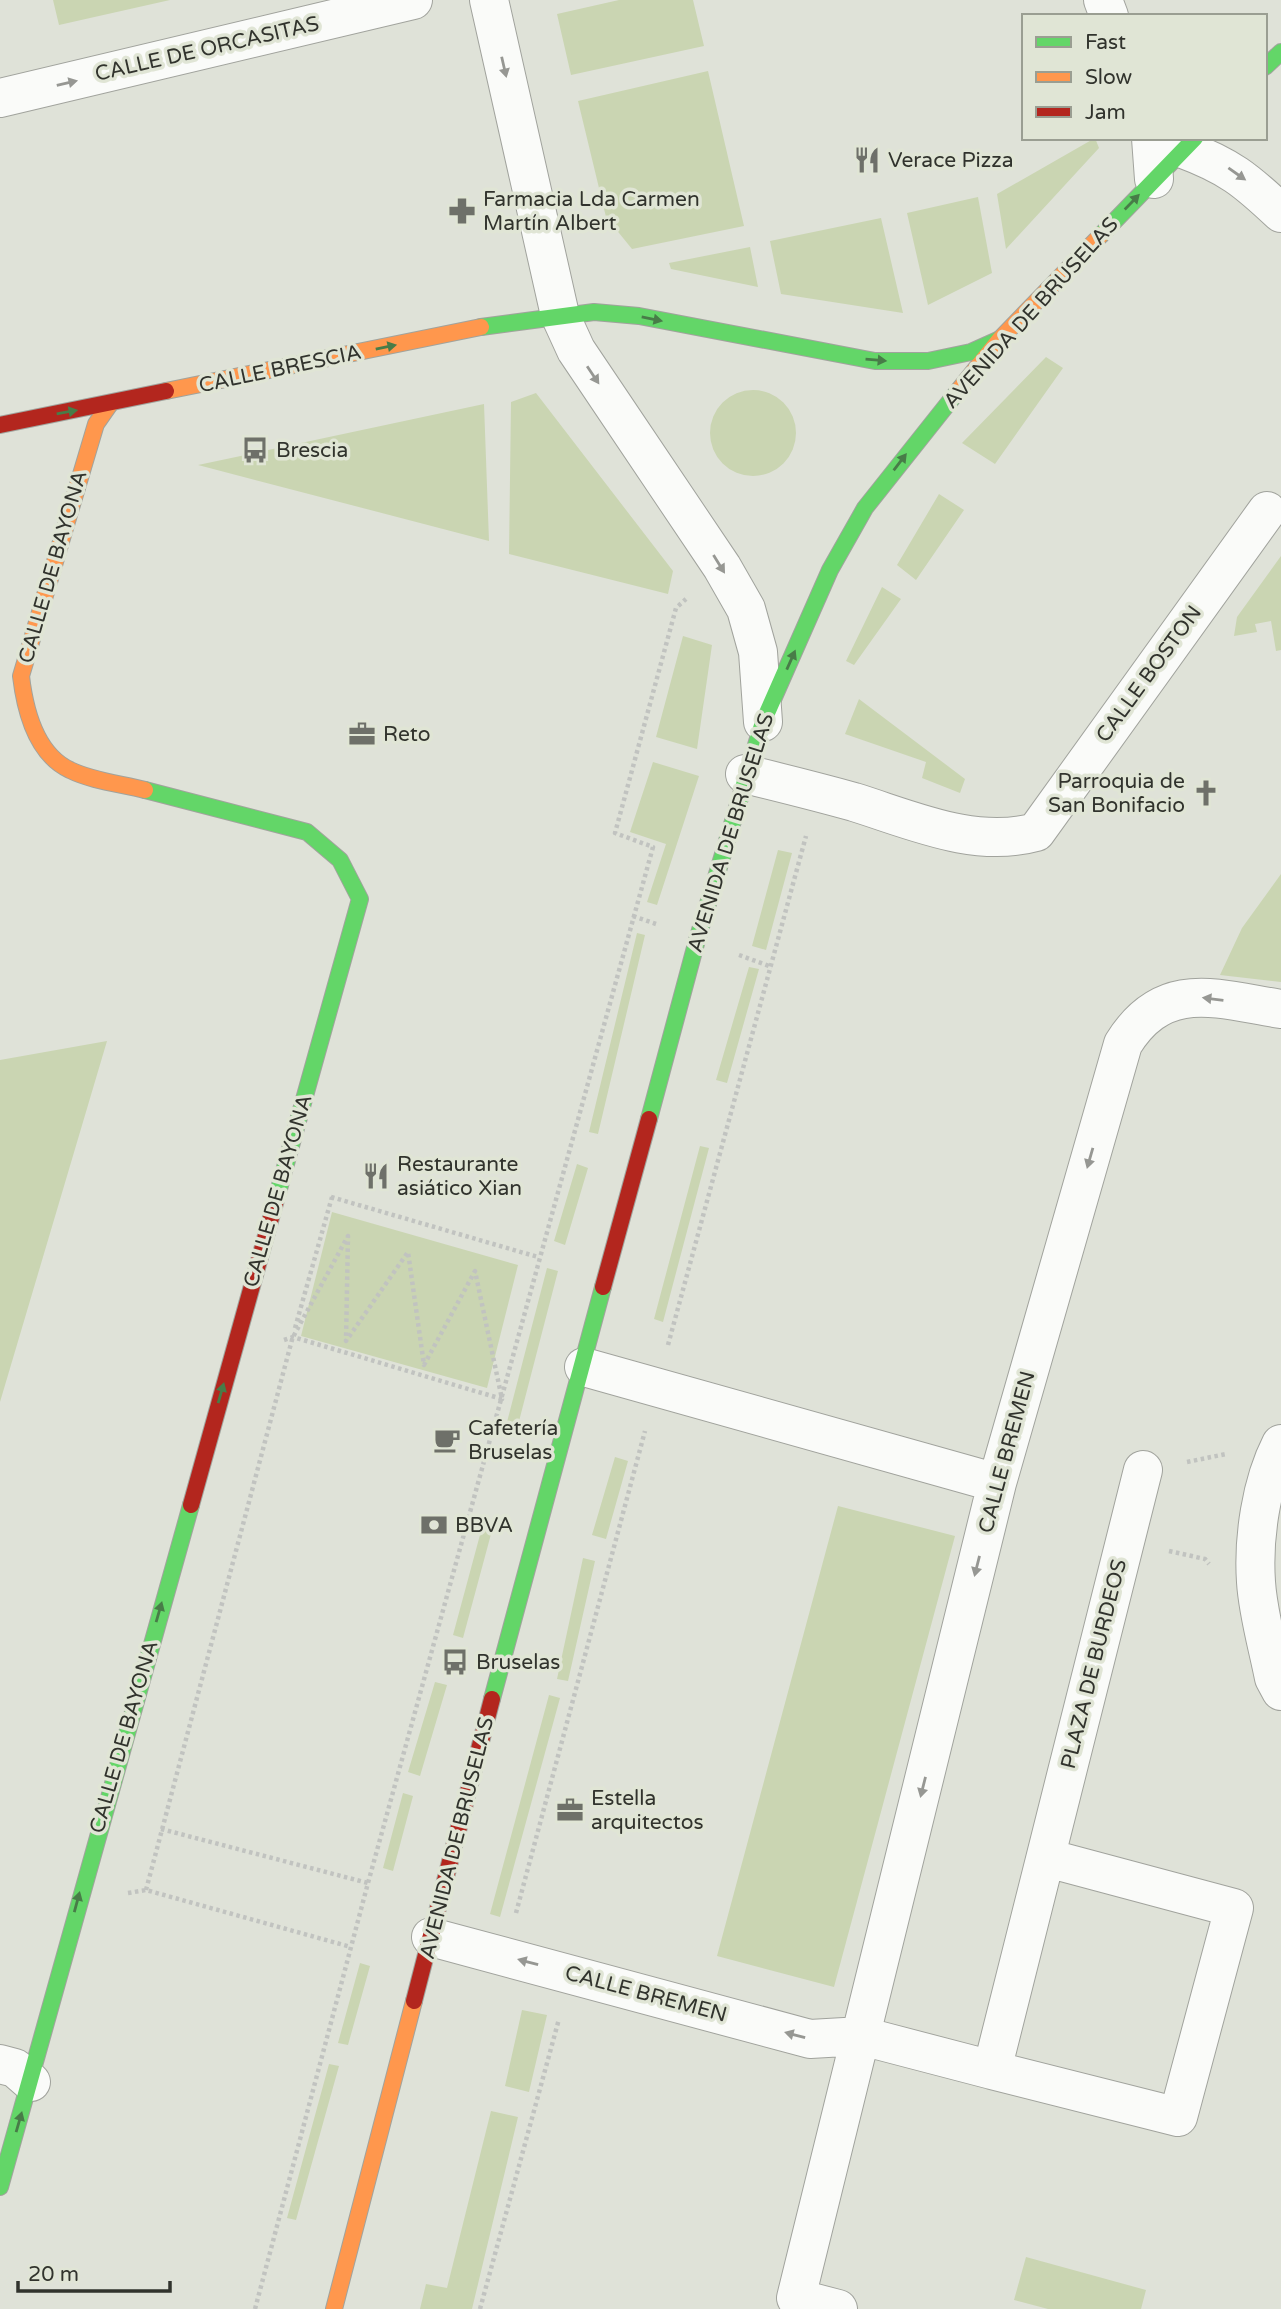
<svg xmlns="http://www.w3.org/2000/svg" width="1281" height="2309" viewBox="0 0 1281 2309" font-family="'Varela Round',sans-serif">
	<rect width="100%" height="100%" fill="#dfe2d8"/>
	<!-- green -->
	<path fill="#cad5b2" d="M53 0H170L59 25Z
		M619 0H693L704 46 571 75 557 14Z
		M708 71 744 226 632 249 606 217 578 101Z
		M1095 138 1099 148 1006 249 997 194Z
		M978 197 992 273 928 305 907 213Z
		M881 218 903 313 781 294 770 241Z
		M750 247 758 287 671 269 669 263Z
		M1046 357 1063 368 995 464 962 443Z
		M710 433a43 43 0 1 1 86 0a43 43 0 1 1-86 0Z
		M536 393 673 571 668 594 509 554 511 402Z
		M484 404 489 541 198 465Z
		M939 494 964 510 916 580 897 565Z
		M1281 556V650L1276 651 1271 621 1255 624 1257 632 1234 636 1237 617Z
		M882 587 901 599 854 665 846 661Z
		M683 636 712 645 697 749 656 737Z
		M859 699 965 779 960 793 922 778 926 762 845 734Z
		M653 762 699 776 657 905 647 902 666 844 630 832Z
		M778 850 792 853 766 950 752 946Z
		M1281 874V982L1220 975 1242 928Z
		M637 933 645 935 598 1134 589 1132Z
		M749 967 759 969 727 1083 716 1080Z
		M107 1041 0 1402V1060Z
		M700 1146 709 1148 663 1322 654 1319Z
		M577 1164 588 1168 565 1245 554 1241Z
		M332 1212 518 1265 487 1388 301 1336Z
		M547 1268 558 1271 518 1425 507 1422Z
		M615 1457 628 1461 606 1539 592 1535Z
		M838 1506 955 1536 834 1987 717 1956Z
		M484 1520 494 1523 463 1638 453 1635Z
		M583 1558 595 1561 568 1681 557 1679Z
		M435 1682 447 1685 420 1776 408 1772Z
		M549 1695 560 1698 500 1917 490 1914Z
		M403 1793 413 1796 393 1871 383 1868Z
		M360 1963 370 1966 348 2045 338 2043Z
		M522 2010 547 2015 529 2092 505 2086Z
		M329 2064 339 2066 296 2220 287 2218Z
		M491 2111 518 2117 472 2309H420L426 2284 447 2288Z
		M1026 2257 1146 2290 1141 2309H1048L1014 2300Z"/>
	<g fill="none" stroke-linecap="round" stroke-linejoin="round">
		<!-- street casing -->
		<g stroke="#a1a39d" stroke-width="40">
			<path id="street" d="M489 0 560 315 576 350 722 567 746 609 758 652 763 722
				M1103 0 1109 16
				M0 98 413 0
				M1151 138 1154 179
				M1183 149C1229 166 1246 180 1281 213
				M745 774C782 783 818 792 854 802 912 820 975 849 1036 832L1267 511
				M584 1367 997 1483
				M1281 1444C1261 1483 1253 1538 1256 1582 1258 1614 1268 1647 1274 1678L1281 1691
				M1047 1858 1234 1908 1178 2117 992 2070 1143 1470
				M431 1937 810 2039 862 2036 992 2070
				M0 2064 15 2068 31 2082
				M838 2309 796 2298 997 1483 1123 1044C1164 978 1217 999 1281 1009"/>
		</g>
		<!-- fast casing -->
		<g stroke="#a1a39d" stroke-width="18">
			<path id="fast" d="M1265 67 1281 52
				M1101 235 1195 138
				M481 327 594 312 639 316 875 361H928L971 352 1000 339
				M145 790 307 832 340 860 360 899 277 1196
				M649 1119 697 940 763 722 830 570 865 508 958 391
				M492 1699 603 1287
				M0 2187 191 1505"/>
		</g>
		<!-- slow casing -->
		<g stroke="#a1a39d" stroke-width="18">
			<path id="slow" d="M166 391 481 327
				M958 391 1000 339 1101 235
				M110 404 96 424 21 676C25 710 36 754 70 770 92 781 122 784 145 790
				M334 2309 414 2001"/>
		</g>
		<!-- jam casing -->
		<g stroke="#a1a39d" stroke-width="18">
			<path id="jam" d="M0 425 166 391
				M603 1287 649 1119
				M191 1505 277 1196
				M414 2001 492 1699"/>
		</g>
		<!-- path -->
		<path stroke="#c1c3c0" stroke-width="4.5" stroke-dasharray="3.5 3.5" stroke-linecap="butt" d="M633 916 656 924
			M739 955 772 967
			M331 1197 538 1257
			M295 1328 332 1197
			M284 1340 293 1337 502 1399 475 1271 424 1365 408 1252 346 1341 348 1236 293 1337
			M668 1345 806 836
			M1187 1462 1226 1454
			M1169 1551 1205 1559 1209 1564
			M161 1829 368 1883
			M146 1890 293 1336
			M128 1893 146 1890 351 1947
			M516 1913 645 1431
			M255 2309 368 1883 653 847 615 833 676 608 686 599
			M480 2309 559 2019"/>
		<!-- street -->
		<use href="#street" stroke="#fafbf9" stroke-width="38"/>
		<!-- fast -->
		<use href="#fast" stroke="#63d668" stroke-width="16"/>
		<!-- slow -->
		<use href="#slow" stroke="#ff974d" stroke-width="16"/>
		<!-- jam -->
		<use href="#jam" stroke="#b3261e" stroke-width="16"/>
	</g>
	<!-- one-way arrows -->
	<defs><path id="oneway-solid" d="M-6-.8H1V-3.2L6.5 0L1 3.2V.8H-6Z" transform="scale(1.75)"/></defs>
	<g fill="#969793">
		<use href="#oneway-solid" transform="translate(504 67) rotate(77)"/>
		<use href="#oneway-solid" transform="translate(67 83) rotate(-13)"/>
		<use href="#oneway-solid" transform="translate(1237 174) rotate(35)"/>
		<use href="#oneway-solid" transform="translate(593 375) rotate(56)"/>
		<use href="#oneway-solid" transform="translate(719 564) rotate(58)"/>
		<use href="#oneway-solid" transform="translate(1213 999) rotate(-173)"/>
		<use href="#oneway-solid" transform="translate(1090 1158) rotate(106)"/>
		<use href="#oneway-solid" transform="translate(977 1566) rotate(104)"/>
		<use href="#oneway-solid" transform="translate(923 1787) rotate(104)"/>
		<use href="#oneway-solid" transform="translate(528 1962) rotate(-165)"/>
		<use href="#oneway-solid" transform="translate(795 2035) rotate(-165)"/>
	</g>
	<g fill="#487c48">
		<use href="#oneway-solid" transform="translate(1132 202) rotate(-46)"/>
		<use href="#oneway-solid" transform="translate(652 319) rotate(11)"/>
		<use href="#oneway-solid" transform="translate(386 347) rotate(-12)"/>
		<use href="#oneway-solid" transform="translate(876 360) rotate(5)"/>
		<use href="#oneway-solid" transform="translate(67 412) rotate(-10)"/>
		<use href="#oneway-solid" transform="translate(900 462) rotate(-53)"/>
		<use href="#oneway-solid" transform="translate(791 660) rotate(-66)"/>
		<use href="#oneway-solid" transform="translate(221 1393) rotate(-74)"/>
		<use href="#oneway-solid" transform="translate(159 1612) rotate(-74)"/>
		<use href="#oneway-solid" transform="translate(77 1902) rotate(-75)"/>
		<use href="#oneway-solid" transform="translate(19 2122) rotate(-74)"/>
	</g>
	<!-- icons -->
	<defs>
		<g id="restaurant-bare" transform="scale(2.1)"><path d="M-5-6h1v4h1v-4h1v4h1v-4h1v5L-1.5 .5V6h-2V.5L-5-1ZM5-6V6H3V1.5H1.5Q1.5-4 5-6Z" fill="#6e7069" stroke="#e0e5d5" stroke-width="2.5" paint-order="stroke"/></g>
		<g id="pharmacy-bare" transform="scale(2.1)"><path d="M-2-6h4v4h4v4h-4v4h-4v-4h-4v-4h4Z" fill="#6e7069" stroke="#e0e5d5" stroke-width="2.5" paint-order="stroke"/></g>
		<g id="bus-bare" transform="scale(2.1)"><path d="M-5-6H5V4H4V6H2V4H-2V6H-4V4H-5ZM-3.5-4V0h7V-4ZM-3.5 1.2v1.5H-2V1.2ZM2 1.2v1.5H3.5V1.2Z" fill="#6e7069" stroke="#e0e5d5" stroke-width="2.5" paint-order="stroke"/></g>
		<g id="office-bare" transform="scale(2.1)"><path d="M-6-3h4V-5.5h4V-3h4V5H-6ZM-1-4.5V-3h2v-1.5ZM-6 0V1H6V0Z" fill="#6e7069" stroke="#e0e5d5" stroke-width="2.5" paint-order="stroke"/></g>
		<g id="church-bare" transform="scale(2.1)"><path d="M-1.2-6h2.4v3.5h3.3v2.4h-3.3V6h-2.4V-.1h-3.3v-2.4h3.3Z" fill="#6e7069" stroke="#e0e5d5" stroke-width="2.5" paint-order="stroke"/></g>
		<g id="cafe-bare" transform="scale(2.1)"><path d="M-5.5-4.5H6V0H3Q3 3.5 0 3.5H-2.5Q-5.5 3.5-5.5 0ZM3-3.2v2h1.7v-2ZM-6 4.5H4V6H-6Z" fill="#6e7069" stroke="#e0e5d5" stroke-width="2.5" paint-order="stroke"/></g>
		<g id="bank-bare" transform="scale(2.1)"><path d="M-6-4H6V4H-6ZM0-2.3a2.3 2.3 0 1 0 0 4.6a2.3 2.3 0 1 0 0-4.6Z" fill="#6e7069" stroke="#e0e5d5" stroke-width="2.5" paint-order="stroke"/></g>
	</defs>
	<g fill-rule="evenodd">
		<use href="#restaurant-bare" x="867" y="160"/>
		<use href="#pharmacy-bare" x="462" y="211"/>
		<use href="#bus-bare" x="255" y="450"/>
		<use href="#office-bare" x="362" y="734"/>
		<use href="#church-bare" x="1206" y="793"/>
		<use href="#restaurant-bare" x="376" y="1176"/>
		<use href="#cafe-bare" x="447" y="1440"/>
		<use href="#bank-bare" x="434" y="1525"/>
		<use href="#bus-bare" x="455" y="1662"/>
		<use href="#office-bare" x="570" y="1810"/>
	</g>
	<g text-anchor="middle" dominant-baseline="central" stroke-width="7" stroke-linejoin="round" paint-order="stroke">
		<!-- street labels -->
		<g font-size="21" fill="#31332d" stroke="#e0e5d5">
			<text transform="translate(207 49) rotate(-13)">CALLE DE ORCASITAS</text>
			<text transform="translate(1031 313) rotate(-48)">AVENIDA DE BRUSELAS</text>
			<text transform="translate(280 369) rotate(-12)">CALLE BRESCIA</text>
			<text transform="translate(53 567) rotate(-74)">CALLE DE BAYONA</text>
			<text transform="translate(1149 674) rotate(-54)">CALLE BOSTON</text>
			<text transform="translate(731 833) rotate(-73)">AVENIDA DE BRUSELAS</text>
			<text transform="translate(278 1191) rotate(-74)">CALLE DE BAYONA</text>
			<text transform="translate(1007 1452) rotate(-75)">CALLE BREMEN</text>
			<text transform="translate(1094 1664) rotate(-76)">PLAZA DE BURDEOS</text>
			<text transform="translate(124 1737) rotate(-74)">CALLE DE BAYONA</text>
			<text transform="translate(457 1838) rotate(-76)">AVENIDA DE BRUSELAS</text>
			<text transform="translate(646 1994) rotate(15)">CALLE BREMEN</text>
		</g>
		<!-- poi labels -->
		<g font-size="21" fill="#31332d" stroke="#e0e5d5" text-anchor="start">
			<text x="888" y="160">Verace Pizza</text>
			<text x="483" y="199">Farmacia Lda Carmen<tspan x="483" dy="24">Martín Albert</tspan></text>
			<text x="276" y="450">Brescia</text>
			<text x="383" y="734">Reto</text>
			<text x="1185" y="781" text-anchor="end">Parroquia de<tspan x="1185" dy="24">San Bonifacio</tspan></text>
			<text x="397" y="1164">Restaurante<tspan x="397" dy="24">asiático Xian</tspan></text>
			<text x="468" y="1428">Cafetería<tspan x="468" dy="24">Bruselas</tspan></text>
			<text x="455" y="1525">BBVA</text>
			<text x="476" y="1662">Bruselas</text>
			<text x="591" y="1798">Estella<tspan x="591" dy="24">arquitectos</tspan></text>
		</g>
	</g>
	<!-- legend -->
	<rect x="1022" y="14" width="245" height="126" fill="#e0e5d5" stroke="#9a9e92" stroke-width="2"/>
	<rect x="1036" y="37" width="35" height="10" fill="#63d668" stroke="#9a9e92" stroke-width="2"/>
	<text x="1085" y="49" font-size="21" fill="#31332d">Fast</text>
	<rect x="1036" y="72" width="35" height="10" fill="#ff974d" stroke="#9a9e92" stroke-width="2"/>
	<text x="1085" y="84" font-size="21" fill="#31332d">Slow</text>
	<rect x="1036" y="107" width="35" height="10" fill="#b3261e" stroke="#9a9e92" stroke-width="2"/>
	<text x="1085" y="119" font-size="21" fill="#31332d">Jam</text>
	<!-- scale -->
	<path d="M18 2281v10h152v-10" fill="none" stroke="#31332d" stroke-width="3.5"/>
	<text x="28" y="2281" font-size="21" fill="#31332d" stroke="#e0e5d5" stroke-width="5" paint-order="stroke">20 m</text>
</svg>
